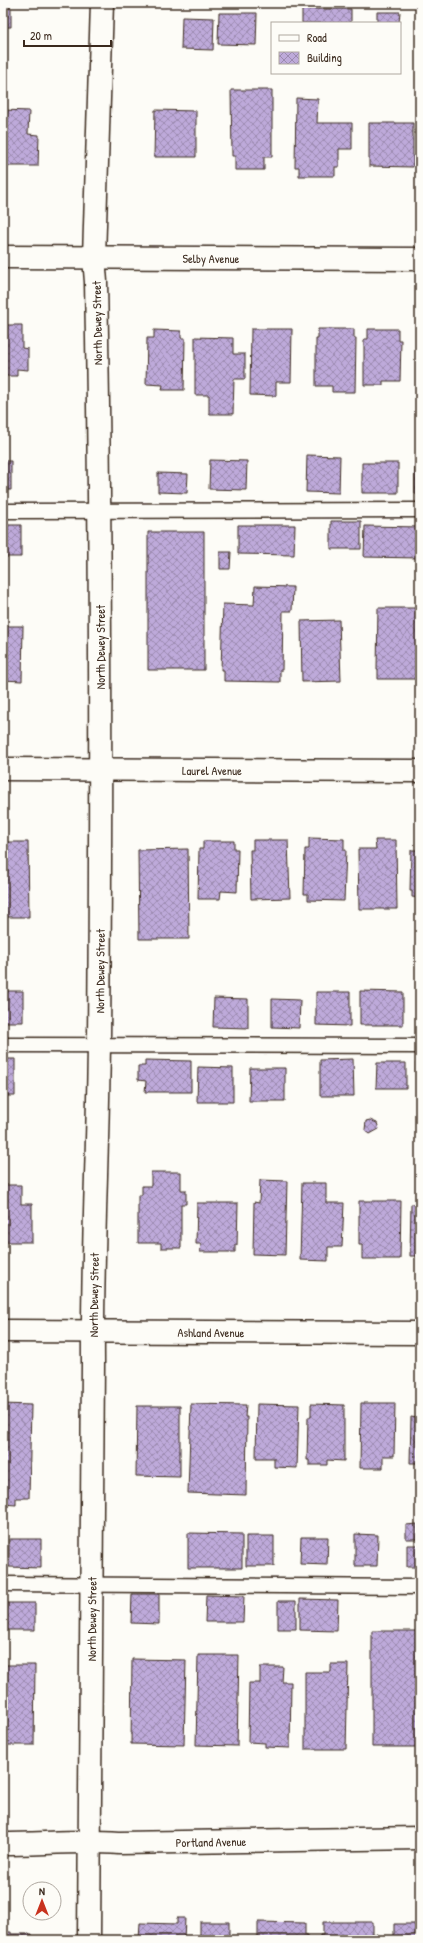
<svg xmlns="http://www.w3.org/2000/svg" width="423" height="1943" viewBox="0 0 423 1943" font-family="'Patrick Hand',sans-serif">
	<defs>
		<pattern id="building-cross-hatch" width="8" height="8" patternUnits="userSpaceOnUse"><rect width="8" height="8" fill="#beaada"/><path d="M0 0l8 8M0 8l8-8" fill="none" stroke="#9c8bb0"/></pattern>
	</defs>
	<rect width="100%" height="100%" fill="#fdfcf7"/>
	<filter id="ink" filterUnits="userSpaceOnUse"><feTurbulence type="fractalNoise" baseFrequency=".025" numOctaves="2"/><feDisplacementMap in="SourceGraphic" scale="8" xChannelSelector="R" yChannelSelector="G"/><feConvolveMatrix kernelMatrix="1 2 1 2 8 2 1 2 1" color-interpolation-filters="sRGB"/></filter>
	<g filter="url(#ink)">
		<!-- building -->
		<path fill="url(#building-cross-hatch)" stroke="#3b2a1e" d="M3 8H11V27H3Z
			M302 9H351V23H302Z
			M377 12H400L399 23H377Z
			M219 13H257L256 45 218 44Z
			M182 17 214 18 213 50 181 49Z
			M231 90H272V157H264V170H235V156H232Z
			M296 98 318 99 317 123H352V149H339V167H335V176H299V167H295Z
			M3 110 29 111 28 134 39 135 38 166H3Z
			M155 110 196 111V157H154Z
			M369 123H413V167L369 166Z
			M3 325H22V348L28 349V370L17 369V376H3Z
			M251 329H292L291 382H276V396L250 395Z
			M318 329H354V338H356L355 392H332V386H316V339H318Z
			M368 329H398V340H401L400 381H383V385H364V339H368Z
			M154 330 181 331V338H185L184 390H162L163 385 146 384 147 338H154Z
			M195 337 233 338V354H245V379H234L233 414H209V395H195Z
			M307 455 340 456 339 493 306 492Z
			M415 456H420V494H415Z
			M210 460 247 461 246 490 209 489Z
			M3 461H11V490H3Z
			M362 463H398V493H362Z
			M158 473 188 474 187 493 158 492Z
			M331 521H361V549H331Z
			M3 525H21V557H3Z
			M238 525H295L294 555 238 554Z
			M365 526 420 527V558L364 557Z
			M148 532H204V670H148Z
			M220 552H231L230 569H220Z
			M255 586 293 587 292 611H283L282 670H280V682L224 681V670H221L223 604 254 605Z
			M378 608H420V679H378V669H377Z
			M339 620 341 681 302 682 301 621Z
			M3 626H23L22 681 3 680Z
			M309 838 344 839V850H346L344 901 308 900V894H304L305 849H309Z
			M253 840H288L290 898 251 899 250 850H253Z
			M375 840H396L397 909H359L358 849H376Z
			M203 841H234V849H238L237 892 221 891 220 899H198L199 849H203Z
			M3 842H28L29 917H3Z
			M188 849 189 939H139L138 850Z
			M411 850H420V898L412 897V891H410Z
			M3 991H23V1022H3Z
			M360 991 403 992V1025H360Z
			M417 991H420V1023H417Z
			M316 992H350V1026L316 1025Z
			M214 998 248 999V1028L213 1027Z
			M272 999 300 1000 299 1028 272 1027Z
			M3 1059H15V1096H3Z
			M353 1059 354 1096H320V1060Z
			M145 1060 191 1061V1092H145L146 1081 138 1080V1066H145Z
			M377 1063H406V1088H376Z
			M416 1063H420V1093H416Z
			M198 1067 233 1068V1102H197Z
			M250 1068H285V1101H249Z
			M370 1120 377 1123 379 1129 370 1134 365 1130 366 1121Z
			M3 1153H6V1185H21V1204H32V1242H3Z
			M151 1172H181V1190H186V1204H181V1248H161V1243H138V1195H142V1186H151Z
			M260 1180 287 1181 285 1255 253 1254 254 1202 259 1203Z
			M302 1183H326V1203H344L342 1247H328V1261L300 1260Z
			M359 1201H401L400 1259H362V1245H359Z
			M197 1203H238L237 1245H235V1252H200L201 1244H196Z
			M411 1204H420V1256H410Z
			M361 1403H395L394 1456H383V1468H360Z
			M3 1404 31 1405 29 1498H16V1505L3 1504Z
			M191 1404 246 1405 245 1417H247L246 1495 188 1493Z
			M257 1404 299 1405 297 1468 274 1467V1458H256Z
			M311 1404 344 1405V1461L327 1460V1465H309V1460H307L308 1417H311Z
			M137 1406H180V1477L136 1476Z
			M417 1406H420V1463H410L411 1417 417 1418Z
			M417 1524V1539H406V1525Z
			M188 1533 242 1534V1568H188Z
			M355 1534 378 1535 377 1566H355Z
			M246 1536H274V1566H246Z
			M418 1536H420V1567H407V1545H418Z
			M301 1537H328L327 1565 300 1564Z
			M9 1539H41V1568L9 1567Z
			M132 1594H159V1624L131 1623Z
			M206 1595 244 1596 243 1622H205Z
			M300 1599 338 1600 337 1631 300 1630Z
			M278 1601H296V1629H278Z
			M3 1603H35V1630H3Z
			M372 1631H420V1747H372Z
			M198 1655H239L237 1746 196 1745Z
			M132 1659 186 1660 184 1745 131 1744Z
			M331 1664H348L346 1749H305V1672H331Z
			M3 1665H35L34 1745H3Z
			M260 1667H283L282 1682H291L290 1748 265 1747V1743L248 1742 249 1683H260Z
			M177 1918H185L184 1940H139L140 1923 177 1924Z
			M200 1922H229V1940H193V1935H200Z
			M258 1922 305 1923V1935H307V1940H255V1937H258Z
			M323 1922H373V1934H377V1940H320V1935H323Z
			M394 1924H420V1940H391V1937L394 1938Z
			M3 1932H11V1934H32V1940H3Z"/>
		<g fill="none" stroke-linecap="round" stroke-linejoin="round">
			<!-- service casing -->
			<g stroke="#3b2a1e" stroke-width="17">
				<path id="service" d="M3 511 420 510
					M3 1045 420 1046
					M3 1584 420 1587"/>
			</g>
			<!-- minor casing -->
			<g stroke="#3b2a1e" stroke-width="25">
				<g id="minor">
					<path id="s1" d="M3 257 420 259"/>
					<path id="s2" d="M3 769 420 771"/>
					<path id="s3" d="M3 1331 420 1333"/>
					<path id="s4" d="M3 1844C42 1844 80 1840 119 1843L420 1838"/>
					<path id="s5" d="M89 1940 93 1362C92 1255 98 1149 99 1042 101 789 101 536 96 282L94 257 102 3"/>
				</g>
			</g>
			<!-- service -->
			<use href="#service" stroke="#fdfcf7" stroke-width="14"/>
			<!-- minor -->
			<use href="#minor" stroke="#fdfcf7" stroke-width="22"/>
		</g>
	</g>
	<g text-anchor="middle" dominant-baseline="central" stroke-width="3.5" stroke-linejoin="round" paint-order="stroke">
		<!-- street labels -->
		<g font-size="12" fill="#3b2a1e" stroke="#fdfcf7">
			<text stroke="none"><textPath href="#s1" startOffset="208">Selby Avenue</textPath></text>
			<text transform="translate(97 323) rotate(-91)">North Dewey Street</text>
			<text transform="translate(100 647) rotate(-90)">North Dewey Street</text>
			<text stroke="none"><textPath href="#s2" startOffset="209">Laurel Avenue</textPath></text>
			<text stroke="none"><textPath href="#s5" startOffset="969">North Dewey Street</textPath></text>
			<text stroke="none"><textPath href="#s5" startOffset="645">North Dewey Street</textPath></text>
			<text stroke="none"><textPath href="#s3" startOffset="208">Ashland Avenue</textPath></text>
			<text stroke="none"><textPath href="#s5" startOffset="321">North Dewey Street</textPath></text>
			<text stroke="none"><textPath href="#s4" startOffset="208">Portland Avenue</textPath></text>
		</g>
	</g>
	<!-- margin -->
	<rect width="423" height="1943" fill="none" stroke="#fdfcf7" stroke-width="16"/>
	<rect x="8" y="8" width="407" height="1927" fill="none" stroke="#3b2a1e" stroke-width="1.5" filter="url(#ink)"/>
	<!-- legend -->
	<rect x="271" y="22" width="130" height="52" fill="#fdfcf7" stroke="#afa8a0"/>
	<rect x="279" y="35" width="20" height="6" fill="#fdfcf7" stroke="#afa8a0"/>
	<text x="307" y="42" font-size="12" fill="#3b2a1e">Road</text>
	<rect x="279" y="52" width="20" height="12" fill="url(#building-cross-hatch)" stroke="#afa8a0"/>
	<text x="307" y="62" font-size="12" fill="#3b2a1e">Building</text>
	<!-- north arrow -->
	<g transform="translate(42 1901)"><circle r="19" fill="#fdfcf7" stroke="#afa8a0"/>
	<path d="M0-3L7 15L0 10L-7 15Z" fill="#c8321e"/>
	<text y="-6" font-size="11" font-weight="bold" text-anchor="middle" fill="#3b2a1e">N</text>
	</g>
	<!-- scale -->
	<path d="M24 40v6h87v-6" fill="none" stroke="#3b2a1e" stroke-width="2"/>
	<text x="30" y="40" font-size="12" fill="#3b2a1e" stroke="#fdfcf7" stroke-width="3" paint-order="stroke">20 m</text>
</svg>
